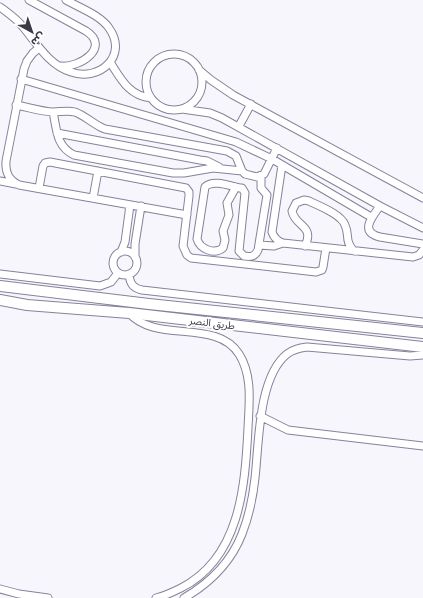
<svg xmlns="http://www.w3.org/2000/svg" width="423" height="598" viewBox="0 0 423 598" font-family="Montserrat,'Noto Sans Arabic',sans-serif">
	<rect width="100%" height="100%" fill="#f7f6fc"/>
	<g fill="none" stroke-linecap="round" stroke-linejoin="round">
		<!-- minor casing -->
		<g stroke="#86829b" stroke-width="9">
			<path id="minor" d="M29 0 86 31C111 47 80 68 61 66
				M0 7C8 13 17 19 23 27 37 44 49 65 71 72 99 82 129 56 109 28 100 15 80 8 66 0
				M39 48 33 53 27 61 24 69 6 161C5 173 9 180 19 185L187 215
				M146 82a28 28 0 1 1 56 0a28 28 0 1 1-56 0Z
				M110 62C121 79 129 96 151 98
				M199 70 211 80 233 95 423 198
				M21 79 236 142 272 159 371 217
				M16 105C27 107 43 112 53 112 61 112 67 110 75 112 86 116 94 125 105 129L227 151 236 156 242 171 245 174 257 177 264 174 277 148
				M182 109 210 113 222 118 380 206 423 228
				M53 112C57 130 56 146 74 155L173 173H184L213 168 242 171
				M239 126 251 104
				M57 133 200 160 207 161 219 167
				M282 165 272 232C274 238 277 241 283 243L413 257 419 255 423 250
				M0 181 16 184
				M236 187 227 203 229 215 223 231 225 240 223 248C214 255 200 249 197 239L205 187C213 179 230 186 240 188H242L245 193 239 251 244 256C250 257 255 257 258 250L267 195 261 188V176
				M39 188 43 166 45 163 50 162 186 188 189 192V196L183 246 187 255 191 258 316 272 322 270 323 267 326 248
				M93 198 98 171
				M380 206C372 217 359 232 380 237L423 244
				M259 245 274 246 283 243
				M305 246C315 225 295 227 292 211L296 203 304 200 309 201C319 206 341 214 345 225 350 236 344 240 354 251
				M113 263a12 12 0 1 1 24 0a12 12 0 1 1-24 0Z
				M121 252 125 242 130 205
				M135 257V244L141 206
				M0 274 100 286 111 282 118 273
				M129 274C130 284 133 288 142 290L423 322
				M129 313C156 344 216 318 239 354 253 376 249 404 248 428 245 487 240 558 181 588 173 592 164 596 156 598
				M260 416 288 430 423 446
				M0 589 19 594 48 598
				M184 598C210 583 231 562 242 534 249 516 253 497 255 478 259 444 258 377 287 354 293 349 300 348 307 347L410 356 423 355"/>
		</g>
		<!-- highway casing -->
		<g stroke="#86829b" stroke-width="12">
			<path id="highway" d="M0 286 149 304 423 333
				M0 300 27 305 129 313 423 347"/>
		</g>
		<!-- minor -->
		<use href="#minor" stroke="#fff" stroke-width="7"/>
		<!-- highway -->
		<use href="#highway" stroke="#fff" stroke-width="10"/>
	</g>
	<g text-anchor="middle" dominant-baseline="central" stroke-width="4" stroke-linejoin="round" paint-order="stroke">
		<!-- street labels -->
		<g font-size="10" fill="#3a3944" stroke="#fff">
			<text transform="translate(212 323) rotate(7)">طريق النصر</text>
		</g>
	</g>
	<!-- north arrow -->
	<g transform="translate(32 32) rotate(140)" stroke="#ffffff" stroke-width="3" paint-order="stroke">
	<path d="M0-3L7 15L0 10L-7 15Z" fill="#3a3944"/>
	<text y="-6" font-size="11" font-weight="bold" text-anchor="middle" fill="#3a3944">ش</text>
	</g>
</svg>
